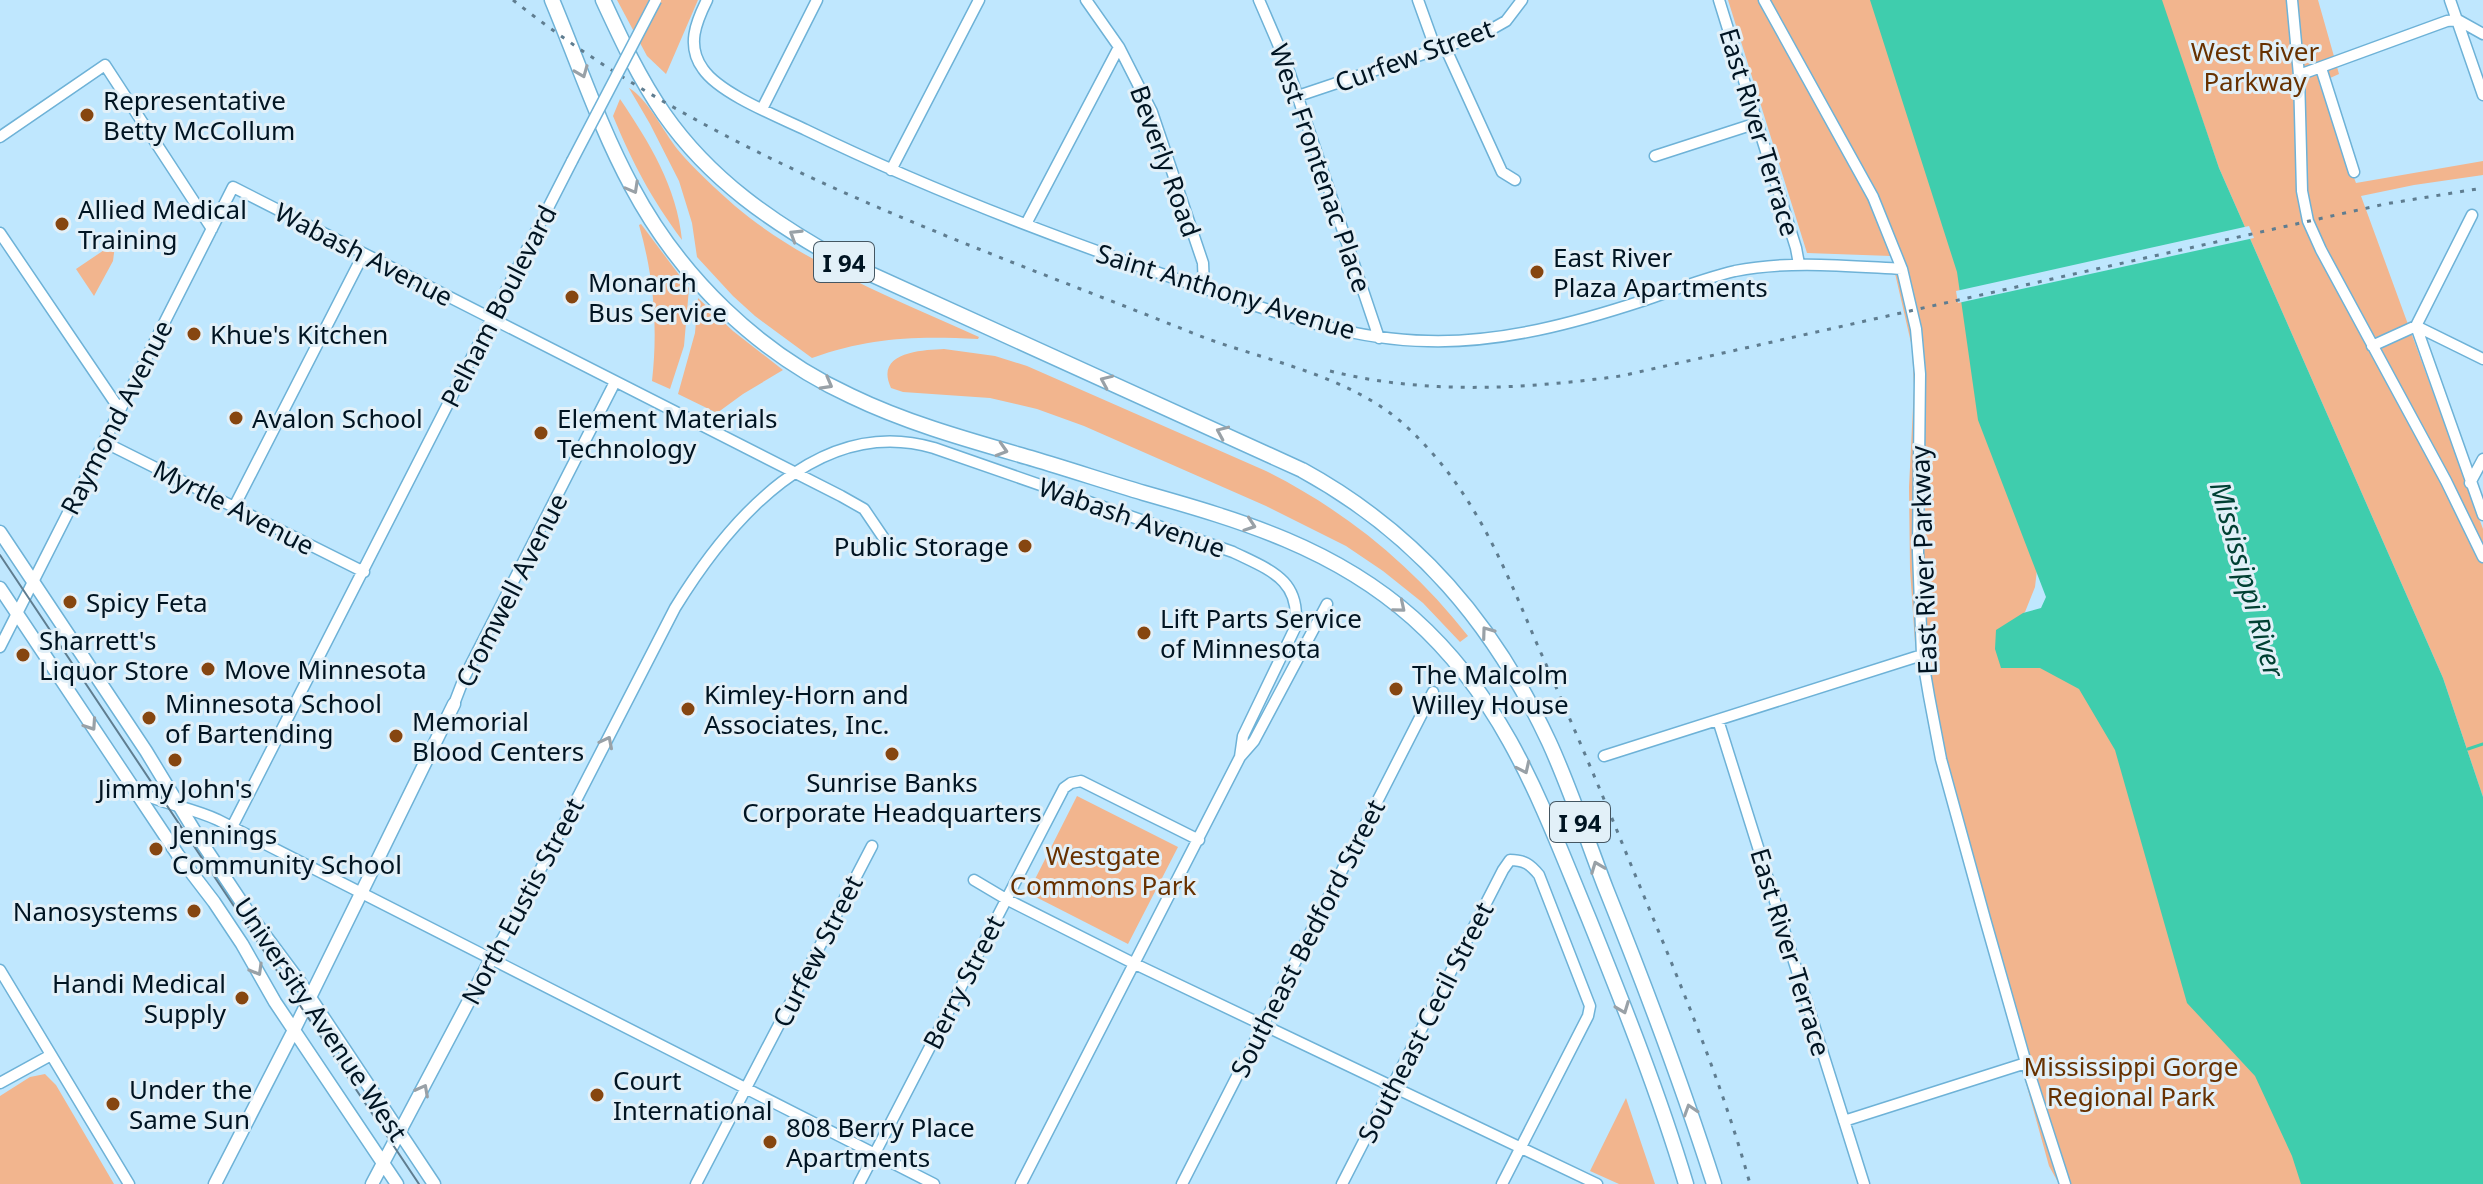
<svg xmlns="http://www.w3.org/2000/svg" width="2483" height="1184" viewBox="0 0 2483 1184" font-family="'Noto Sans',sans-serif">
	<rect width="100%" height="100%" fill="#bfe7fe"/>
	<!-- green -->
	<path fill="#f2b58e" d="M617 0H698L666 74 647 56Z
		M1728 0H1871L1962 265 2038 561 2035 587 2025 612 2003 629 2088 690 2314 1184H2059L2049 1166 1933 748 1915 643 1910 569 1909 487 1914 387 1912 347 1891 256 1807 253Z
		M2161 0H2318L2339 74 2319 83 2356 183 2483 161V175L2414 185 2361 196 2483 529V797L2443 678 2219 168Z
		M629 88C648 99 663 131 678 150 695 170 715 188 735 206 805 265 896 299 979 337L978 339C916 336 871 337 812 358L755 316 733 296 697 257 692 223 679 181 650 124Z
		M620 99C649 142 677 187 682 240 651 198 633 164 613 116Z
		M641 224 689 288 684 346 670 389 652 381C658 328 654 277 639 225Z
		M113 244 115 245 113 261 94 296 76 269Z
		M698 298 733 331 783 370 743 394 717 413 678 394 695 333Z
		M944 349 995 356 1027 366 1266 471C1346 511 1413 566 1468 636L1460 642 1423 603 1383 571 1346 546 1266 506 1084 426 1037 409 990 398 903 392 891 388C874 352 922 350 944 349Z
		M1077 796 1178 847 1128 944 1028 893Z
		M45 1074 56 1085 114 1184H0V1096L30 1077Z
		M1626 1098 1655 1184H1619L1590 1171Z"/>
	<!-- water -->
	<path fill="#3fcdad" d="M1870 0H2162L2219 168 2443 678 2483 797V1184H2301L2292 1156 2255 1076 2187 1003 2115 750 2079 689 2040 668H2001L1995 649 1996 630 2023 613 2041 608 2046 597 1978 420 1957 272Z"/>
	<!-- pier -->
	<path fill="#bfe7fe" d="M2249 226 2254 238 1958 303 1956 291Z"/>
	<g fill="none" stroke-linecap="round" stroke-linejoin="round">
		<!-- stream -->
		<path stroke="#3fcdad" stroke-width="3" d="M2468 749 2483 744"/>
		<!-- minor casing -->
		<g stroke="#6eb2d7" stroke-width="13">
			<path id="minor" d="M707 0C696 22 686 46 703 69 720 94 779 117 806 130 934 192 1066 242 1200 287 1274 312 1349 340 1428 341 1502 343 1575 323 1645 300 1674 290 1705 278 1735 271 1790 260 1847 266 1902 269
				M1086 0 1119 47 1152 112 1203 263 1204 288
				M1259 0 1287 65 1379 338
				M1418 0 1436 50
				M1719 0 1796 248 1799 264
				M1764 0 1873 197 1902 269 1916 329 1920 374 1918 552 1922 655 1929 696 1941 759 1985 919 2026 1063 2065 1184
				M2292 0 2299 75 2302 191 2308 221 2321 250 2446 481 2483 557
				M2450 0 2483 95
				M1445 47 1502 172 1515 180
				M2321 68 2354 172
				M2299 75 2447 21 2458 20 2483 34
				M1298 96 1483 34 1506 21 1522 0
				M762 109 817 0
				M0 137 105 65 212 229
				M1655 156 1757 123
				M891 170 979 0
				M2472 215 2416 326 2483 515
				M1026 224 1119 47
				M0 233 120 410
				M2372 346 2416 326 2483 359
				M104 442 364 572
				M2470 483 2483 459
				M234 507 363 255
				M0 647 233 187 841 496 864 509 883 537
				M454 704 464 678 615 382
				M1718 720 1864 1184
				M1604 756 1922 655
				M136 791C162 804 190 807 218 820L934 1184
				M232 827 572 161
				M974 880 1006 899 1135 964 1597 1184
				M491 959 534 882 675 608C729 520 819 414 934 448L1233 552C1270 570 1302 580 1295 628L1243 736 1240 757
				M0 970 129 1184
				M0 1083 51 1055
				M1844 1121 2026 1063
				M696 1184 872 846
				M859 1184 1064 788 1071 783 1081 781 1199 840
				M1021 1184 1240 757 1254 741 1327 604
				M1182 1184 1433 692
				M1342 1184 1503 870 1510 860C1524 860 1530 864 1539 875L1590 1006 1588 1016 1502 1184"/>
		</g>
		<!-- major casing -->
		<g stroke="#6eb2d7" stroke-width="15">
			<path id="major" d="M0 532 146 751 200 840 252 918 299 981 434 1184
				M0 588 178 855 214 902 242 944 275 1002 397 1184
				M215 1184 294 1030 454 704
				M372 1184 491 959"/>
		</g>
		<!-- highway casing -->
		<g stroke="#6eb2d7" stroke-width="17">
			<path id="highway" d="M552 0C578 62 600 128 632 187 680 277 758 353 851 396 909 424 972 441 1034 459 1071 470 1107 482 1144 493 1243 521 1334 548 1413 618 1507 702 1542 806 1589 919 1624 1006 1659 1094 1686 1184
				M603 0C621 39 639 78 664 114 710 180 773 223 842 261L1302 470C1417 533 1494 624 1549 742 1571 790 1587 840 1606 889 1645 986 1682 1084 1714 1184"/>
		</g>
		<!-- minor -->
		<use href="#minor" stroke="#fff" stroke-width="10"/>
		<!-- major -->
		<use href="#major" stroke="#fff" stroke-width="12"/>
		<!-- highway -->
		<use href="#highway" stroke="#fff" stroke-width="14"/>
		<!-- tram -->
		<path stroke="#5f7d90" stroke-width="2" d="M0 555 419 1184"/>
		<!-- rail -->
		<path stroke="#5f7d90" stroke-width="3" stroke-dasharray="4 8" stroke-linecap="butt" d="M513 0C715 160 964 241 1200 336 1269 362 1353 376 1408 428 1474 490 1503 564 1537 644 1565 707 1592 770 1618 833 1665 949 1717 1064 1750 1184
			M1330 371C1426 395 1524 389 1621 376L2385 204 2483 188"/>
		<!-- minor-bridge casing -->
		<g stroke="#6eb2d7" stroke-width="13" stroke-linecap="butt">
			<path id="minor-bridge" d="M572 161 656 0"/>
		</g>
		<!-- minor-bridge -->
		<use href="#minor-bridge" stroke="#fff" stroke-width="10"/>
	</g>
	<!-- one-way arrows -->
	<defs><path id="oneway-chevron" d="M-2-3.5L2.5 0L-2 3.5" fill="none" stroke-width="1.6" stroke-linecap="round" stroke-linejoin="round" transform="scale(2)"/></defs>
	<g stroke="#99a1a7">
		<use href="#oneway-chevron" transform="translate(582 72) rotate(68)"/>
		<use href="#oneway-chevron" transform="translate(633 188) rotate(61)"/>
		<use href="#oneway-chevron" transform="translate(795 235) rotate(-148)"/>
		<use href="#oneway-chevron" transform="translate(1106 381) rotate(-156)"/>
		<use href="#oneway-chevron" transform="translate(827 384) rotate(29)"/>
		<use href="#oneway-chevron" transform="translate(1222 432) rotate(-156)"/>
		<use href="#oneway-chevron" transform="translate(1002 450) rotate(17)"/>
		<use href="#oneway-chevron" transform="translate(1250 525) rotate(19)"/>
		<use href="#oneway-chevron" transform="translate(1400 607) rotate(40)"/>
		<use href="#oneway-chevron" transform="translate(1487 632) rotate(-126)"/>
		<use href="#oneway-chevron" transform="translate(91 725) rotate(56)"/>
		<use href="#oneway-chevron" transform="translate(607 742) rotate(-63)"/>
		<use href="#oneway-chevron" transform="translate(1524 768) rotate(65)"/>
		<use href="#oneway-chevron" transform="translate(1597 867) rotate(-111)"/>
		<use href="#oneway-chevron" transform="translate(257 970) rotate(60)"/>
		<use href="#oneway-chevron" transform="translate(1623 1008) rotate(69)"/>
		<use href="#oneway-chevron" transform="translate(423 1090) rotate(-62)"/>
		<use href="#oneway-chevron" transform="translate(1690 1110) rotate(-108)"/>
	</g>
	<!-- markers -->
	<g fill="#864610" stroke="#e2f0f8" stroke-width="3">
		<circle cx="87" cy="115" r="8"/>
		<circle cx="62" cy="224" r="8"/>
		<circle cx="1537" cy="272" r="8"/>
		<circle cx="572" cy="297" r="8"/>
		<circle cx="194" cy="334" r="8"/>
		<circle cx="236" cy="418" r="8"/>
		<circle cx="541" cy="433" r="8"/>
		<circle cx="1025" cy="546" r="8"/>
		<circle cx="70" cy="602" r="8"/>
		<circle cx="1144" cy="633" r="8"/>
		<circle cx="23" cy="655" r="8"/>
		<circle cx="208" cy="669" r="8"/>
		<circle cx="1396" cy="689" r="8"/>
		<circle cx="688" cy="709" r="8"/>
		<circle cx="149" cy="718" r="8"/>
		<circle cx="396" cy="736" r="8"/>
		<circle cx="892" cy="754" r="8"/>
		<circle cx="175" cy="760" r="8"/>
		<circle cx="156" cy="849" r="8"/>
		<circle cx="194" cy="911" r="8"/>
		<circle cx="242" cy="998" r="8"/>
		<circle cx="597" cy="1095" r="8"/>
		<circle cx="113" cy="1104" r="8"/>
		<circle cx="770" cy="1142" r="8"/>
	</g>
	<g text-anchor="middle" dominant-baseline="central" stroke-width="6" stroke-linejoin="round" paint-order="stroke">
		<!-- shield labels -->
		<g fill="#e2f0f8" stroke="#445662" stroke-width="2">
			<rect x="814" y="242" width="60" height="40" rx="6"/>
			<rect x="1550" y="802" width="60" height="40" rx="6"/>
		</g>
		<g font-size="24" font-weight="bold" fill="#001422">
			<text x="844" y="262">I 94</text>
			<text x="1580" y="822">I 94</text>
		</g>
		<!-- park labels -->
		<g font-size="26" fill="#673100" stroke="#e2f0f8">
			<text x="2255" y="51">West River<tspan x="2255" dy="30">Parkway</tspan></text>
			<text x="1103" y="855">Westgate<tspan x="1103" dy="30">Commons Park</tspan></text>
			<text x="2131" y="1066">Mississippi Gorge<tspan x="2131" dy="30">Regional Park</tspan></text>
		</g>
		<!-- street labels -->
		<g font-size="26" fill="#001422" stroke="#e2f0f8">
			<text transform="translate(1414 55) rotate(-20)">Curfew Street</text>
			<text transform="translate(1760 132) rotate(73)">East River Terrace</text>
			<text transform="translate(1166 161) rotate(70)">Beverly Road</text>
			<text transform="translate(1321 168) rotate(71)">West Frontenac Place</text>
			<text transform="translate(364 254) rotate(27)">Wabash Avenue</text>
			<text transform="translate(1226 291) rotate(17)">Saint Anthony Avenue</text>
			<text transform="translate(498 306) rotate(-63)">Pelham Boulevard</text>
			<text transform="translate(116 417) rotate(-63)">Raymond Avenue</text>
			<text transform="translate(234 507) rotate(27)">Myrtle Avenue</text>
			<text transform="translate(1132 517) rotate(19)">Wabash Avenue</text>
			<text transform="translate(1923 560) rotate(-92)">East River Parkway</text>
			<text transform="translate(511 590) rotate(-63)">Cromwell Avenue</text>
			<text transform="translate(522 901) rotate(-62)">North Eustis Street</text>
			<text transform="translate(1307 938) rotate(-63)">Southeast Bedford Street</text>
			<text transform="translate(817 951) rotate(-63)">Curfew Street</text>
			<text transform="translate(1791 952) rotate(73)">East River Terrace</text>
			<text transform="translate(963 982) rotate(-63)">Berry Street</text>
			<text transform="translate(321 1019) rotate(56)">University Avenue West</text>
			<text transform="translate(1425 1022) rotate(-63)">Southeast Cecil Street</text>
		</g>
		<!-- poi labels -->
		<g font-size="26" fill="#001422" stroke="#e2f0f8" text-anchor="start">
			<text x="103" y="100">Representative<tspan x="103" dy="30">Betty McCollum</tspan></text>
			<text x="78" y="209">Allied Medical<tspan x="78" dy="30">Training</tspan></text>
			<text x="1553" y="257">East River<tspan x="1553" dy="30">Plaza Apartments</tspan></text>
			<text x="588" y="282">Monarch<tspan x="588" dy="30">Bus Service</tspan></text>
			<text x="210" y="334">Khue's Kitchen</text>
			<text x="252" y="418">Avalon School</text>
			<text x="557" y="418">Element Materials<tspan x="557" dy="30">Technology</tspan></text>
			<text x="1009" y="546" text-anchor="end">Public Storage</text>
			<text x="86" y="602">Spicy Feta</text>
			<text x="1160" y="618">Lift Parts Service<tspan x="1160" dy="30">of Minnesota</tspan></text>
			<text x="39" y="640">Sharrett's<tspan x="39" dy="30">Liquor Store</tspan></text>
			<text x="224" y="669">Move Minnesota</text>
			<text x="1412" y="674">The Malcolm<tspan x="1412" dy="30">Willey House</tspan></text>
			<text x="704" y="694">Kimley-Horn and<tspan x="704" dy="30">Associates, Inc.</tspan></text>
			<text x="165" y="703">Minnesota School<tspan x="165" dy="30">of Bartending</tspan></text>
			<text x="412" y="721">Memorial<tspan x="412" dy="30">Blood Centers</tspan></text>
			<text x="892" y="782" text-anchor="middle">Sunrise Banks<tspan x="892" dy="30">Corporate Headquarters</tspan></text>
			<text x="175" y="788" text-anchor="middle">Jimmy John's</text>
			<text x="172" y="834">Jennings<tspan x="172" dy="30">Community School</tspan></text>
			<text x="178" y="911" text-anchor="end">Nanosystems</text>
			<text x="226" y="983" text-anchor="end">Handi Medical<tspan x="226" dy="30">Supply</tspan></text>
			<text x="613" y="1080">Court<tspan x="613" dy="30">International</tspan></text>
			<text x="129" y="1089">Under the<tspan x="129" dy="30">Same Sun</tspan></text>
			<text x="786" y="1127">808 Berry Place<tspan x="786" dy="30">Apartments</tspan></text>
		</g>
		<!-- water labels -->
		<g font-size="28" font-style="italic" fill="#004033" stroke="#e2f0f8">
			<text transform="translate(2248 579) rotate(74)">Mississippi River</text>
		</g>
	</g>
</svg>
